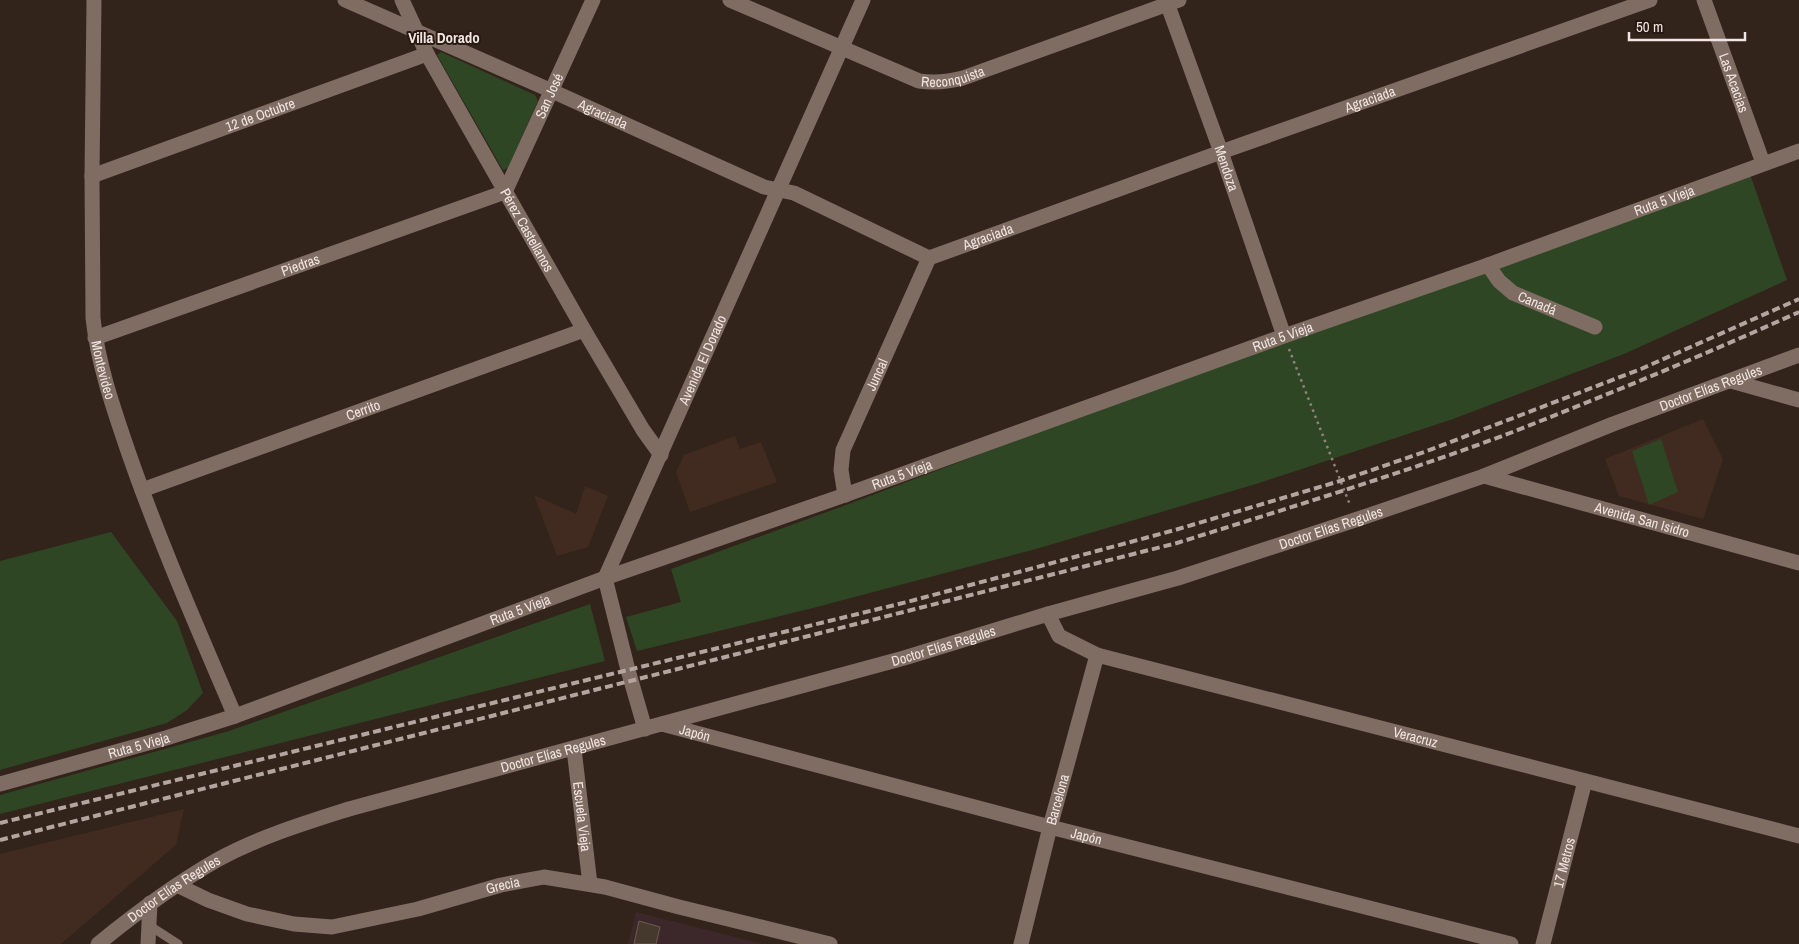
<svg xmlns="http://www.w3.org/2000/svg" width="1799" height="944" viewBox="0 0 1799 944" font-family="'Archivo Narrow',sans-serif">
	<rect width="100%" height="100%" fill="#32231b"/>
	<!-- built -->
	<path fill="#412b20" d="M1703 419 1723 459 1703 519 1619 496 1605 459Z
		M735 436 740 449 761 442 777 482 690 512 676 472 684 455Z
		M585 486 608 496 588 547 557 556 534 495 576 514Z
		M184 809 176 845 61 944H0V854Z"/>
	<!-- education -->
	<path fill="#3c282a" d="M636 912 763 944H628Z"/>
	<!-- green -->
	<path fill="#2e4624" d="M441 52 535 95 538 101 508 168 503 170 437 55Z
		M1750 174 1787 280 1624 354 1453 419 1256 484 1036 549 813 608 637 651 626 617 681 602 671 569 846 505 1157 387Z
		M1661 439 1678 492 1649 505 1632 451Z
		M111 532 177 621 203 693 187 710 167 723 0 770V561Z
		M590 604 605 661 0 814V795L229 731Z"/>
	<!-- building -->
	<path fill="#45382c" stroke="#6b5d50" d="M639 921 660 927 656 944H634Z"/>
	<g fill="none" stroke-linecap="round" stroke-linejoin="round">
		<!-- path -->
		<path stroke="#8f827c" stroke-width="2.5" stroke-dasharray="2.5 4" stroke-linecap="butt" d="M1289 349 1350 505"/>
		<!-- service -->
		<path stroke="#7f6c63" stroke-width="9" d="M150 926 178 944"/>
		<!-- minor -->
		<g stroke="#7f6c63" stroke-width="15">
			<path id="s1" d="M94 0 92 176 93 318C98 365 114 410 129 454 160 543 198 629 235 716"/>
			<path id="s2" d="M345 0 552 91 764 187 794 193 929 258 1221 152 1650 0"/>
			<path id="s3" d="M402 0 427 54 584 330 643 430 661 455"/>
			<path id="s4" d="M730 0 919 81C935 83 948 82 963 78L1179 0"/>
			<path id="s5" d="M1166 0 1221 152 1284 336"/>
			<path id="s6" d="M1704 0 1763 163"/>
			<path id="s7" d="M92 176 427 54"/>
			<path id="s8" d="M1488 265 1499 281 1513 293 1595 327"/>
			<path id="s9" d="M95 338 505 192 593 0"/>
			<path d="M1731 381 1799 400"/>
			<path id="s10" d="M142 490 584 330"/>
			<path id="s11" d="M845 495 841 470 843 450 929 258"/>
			<path id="s12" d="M1048 614 1059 636 1097 655 1799 836"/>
			<path id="s13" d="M662 724 1050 827 1511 944"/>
			<path id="s14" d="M574 749 590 884"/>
			<path id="s15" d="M177 885 208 900 247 914 294 924 332 927 418 909 501 885 544 877 605 887 679 907 830 944"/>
			<path d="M148 944 150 903"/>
			<path id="s16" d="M1021 944 1050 827 1097 655"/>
			<path id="s17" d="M1543 944 1585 781"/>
		</g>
		<!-- tertiary -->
		<g stroke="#7f6c63" stroke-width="15">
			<path id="s18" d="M1484 476 1799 563"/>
			<path id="s19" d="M645 729 628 670 605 578 863 0"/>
			<path id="s20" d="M0 784 166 738 235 716 605 578 845 495 1284 336 1488 265 1799 151"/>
			<path id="s21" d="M98 944C136 913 175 884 217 860 259 837 305 823 349 809L904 658 1048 614 1178 578 1355 520 1484 476 1613 424 1799 355"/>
		</g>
		<!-- rail -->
		<path stroke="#b3a6a0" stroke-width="4" stroke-dasharray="8 4" stroke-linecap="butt" d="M0 823 907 602 1175 530 1340 481 1427 451 1641 369 1799 299
			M0 840 1177 543C1288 508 1401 474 1510 433 1607 395 1704 355 1799 312"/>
	</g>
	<g text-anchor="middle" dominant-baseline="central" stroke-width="4" stroke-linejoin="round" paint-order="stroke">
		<!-- street labels -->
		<g font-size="14" fill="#f1e6e1" stroke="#281912">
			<text stroke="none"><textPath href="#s4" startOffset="240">Reconquista</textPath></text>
			<text stroke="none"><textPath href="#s6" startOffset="88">Las Acacias</textPath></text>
			<text stroke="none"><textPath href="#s9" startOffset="541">San José</textPath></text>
			<text stroke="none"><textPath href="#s2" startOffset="1108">Agraciada</textPath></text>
			<text stroke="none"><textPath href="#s2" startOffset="282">Agraciada</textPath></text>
			<text stroke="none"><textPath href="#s7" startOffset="179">12 de Octubre</textPath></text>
			<text stroke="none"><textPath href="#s5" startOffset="179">Mendoza</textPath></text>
			<text stroke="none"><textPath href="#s20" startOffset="1764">Ruta 5 Vieja</textPath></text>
			<text stroke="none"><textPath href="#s3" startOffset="262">Pérez Castellanos</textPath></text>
			<text stroke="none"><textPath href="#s2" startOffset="702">Agraciada</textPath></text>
			<text stroke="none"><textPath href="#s9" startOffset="218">Piedras</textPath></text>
			<text stroke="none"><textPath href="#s8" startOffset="64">Canadá</textPath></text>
			<text stroke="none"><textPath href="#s20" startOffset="1359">Ruta 5 Vieja</textPath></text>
			<text stroke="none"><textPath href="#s19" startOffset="395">Avenida El Dorado</textPath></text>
			<text stroke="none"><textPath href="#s1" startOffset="371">Montevideo</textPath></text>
			<text stroke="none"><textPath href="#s11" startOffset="128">Juncal</textPath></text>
			<text stroke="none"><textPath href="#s21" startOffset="1714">Doctor Elías Regules</textPath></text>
			<text stroke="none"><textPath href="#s10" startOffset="235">Cerrito</textPath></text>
			<text stroke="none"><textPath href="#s20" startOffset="954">Ruta 5 Vieja</textPath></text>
			<text stroke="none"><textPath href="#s18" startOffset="164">Avenida San Isidro</textPath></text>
			<text stroke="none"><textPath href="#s21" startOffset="1309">Doctor Elías Regules</textPath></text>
			<text stroke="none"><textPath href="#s20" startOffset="549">Ruta 5 Vieja</textPath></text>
			<text stroke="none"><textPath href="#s21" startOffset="904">Doctor Elías Regules</textPath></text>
			<text stroke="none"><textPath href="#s13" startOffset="34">Japón</textPath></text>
			<text stroke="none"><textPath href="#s12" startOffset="396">Veracruz</textPath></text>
			<text stroke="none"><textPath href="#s20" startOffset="144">Ruta 5 Vieja</textPath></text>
			<text stroke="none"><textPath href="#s21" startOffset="499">Doctor Elías Regules</textPath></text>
			<text stroke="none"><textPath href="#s16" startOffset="149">Barcelona</textPath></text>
			<text stroke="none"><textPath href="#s14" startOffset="68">Escuela Vieja</textPath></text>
			<text stroke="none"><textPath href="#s13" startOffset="439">Japón</textPath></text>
			<text stroke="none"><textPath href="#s17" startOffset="84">17 Metros</textPath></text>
			<text stroke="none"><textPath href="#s15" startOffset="338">Grecia</textPath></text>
			<text stroke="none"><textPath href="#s21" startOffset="94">Doctor Elías Regules</textPath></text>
		</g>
		<!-- neighbourhood labels -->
		<g font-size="15" font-weight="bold" fill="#f1e6e1" stroke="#281912">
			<text x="444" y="37">Villa Dorado</text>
		</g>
	</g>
	<!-- scale -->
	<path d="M1629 32v8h116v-8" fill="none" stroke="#f1e6e1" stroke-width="2.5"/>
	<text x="1636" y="32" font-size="15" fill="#f1e6e1" stroke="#281912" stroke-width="4" paint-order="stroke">50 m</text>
</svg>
